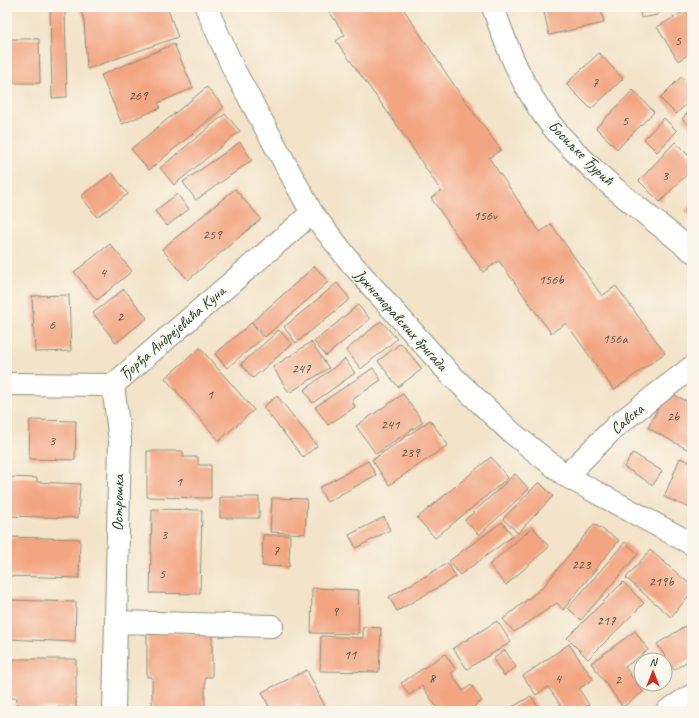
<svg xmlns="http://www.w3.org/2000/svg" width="699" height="718" viewBox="0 0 699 718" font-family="Caveat,sans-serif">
	<rect width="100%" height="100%" fill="#fbf7ec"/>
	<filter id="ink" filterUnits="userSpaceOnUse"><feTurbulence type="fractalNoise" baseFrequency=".025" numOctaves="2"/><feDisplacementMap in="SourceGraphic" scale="8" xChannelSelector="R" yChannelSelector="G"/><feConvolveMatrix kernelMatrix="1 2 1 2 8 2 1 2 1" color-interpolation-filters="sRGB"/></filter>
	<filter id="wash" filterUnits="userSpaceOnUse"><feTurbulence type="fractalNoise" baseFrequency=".012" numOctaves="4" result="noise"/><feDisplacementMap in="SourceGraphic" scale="16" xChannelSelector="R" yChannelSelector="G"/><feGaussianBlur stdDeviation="0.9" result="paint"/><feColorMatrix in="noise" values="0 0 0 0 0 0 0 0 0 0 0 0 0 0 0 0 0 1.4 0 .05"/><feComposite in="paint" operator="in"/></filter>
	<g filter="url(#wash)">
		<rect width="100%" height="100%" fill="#f3e3c8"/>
		<g id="blocks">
			<!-- building -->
			<path fill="#f3a582" d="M50 7H65L67 97 52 98Z
				M79 7H167L178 37 87 69 84 19Z
				M326 7H402L458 91 501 150 489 158 540 232 551 224 602 296 616 286 665 353 614 390 566 323 551 333 499 261 483 272 431 198 441 191 399 128 336 41 345 35Z
				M543 7H600L604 23 549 35Z
				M639 7H657L658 15 641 18Z
				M692 7V52L678 61 657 27Z
				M7 39H39L40 83H7Z
				M174 44 193 88 158 103 160 108 122 124 101 75Z
				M599 53 623 79 591 109 566 84Z
				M681 77 692 88V99L676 114 660 98Z
				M207 87 224 107 149 170 131 149Z
				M633 90 654 112 617 149 596 128Z
				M692 107V128L682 119Z
				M225 114 240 131 174 185 160 168Z
				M664 118 677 131 657 152 644 139Z
				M240 142 252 160 196 200 183 182Z
				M675 142 692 159V169L660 202 639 181Z
				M112 173 128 194 97 217 81 196Z
				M235 189 261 219 188 280 162 249Z
				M177 194 189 209 167 226 155 211Z
				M692 203V218L685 211Z
				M110 244 132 271 97 300 74 272Z
				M315 266 328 282 265 337 252 322Z
				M337 283 350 299 296 343 284 327Z
				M124 289 147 318 116 343 93 313Z
				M69 295 71 351 35 352 32 296Z
				M358 305 370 319 326 356 314 342Z
				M381 321 397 339 361 369 346 350Z
				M251 323 263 338 227 368 215 354Z
				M279 330 292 344 253 378 241 364Z
				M311 342 329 368 289 393 273 367Z
				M401 343 422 369 398 387 378 361Z
				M200 348 254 410 219 441 165 378Z
				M345 359 355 373 313 403 304 390Z
				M373 368 381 380 352 400 355 407 328 425 315 407Z
				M667 391 692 404V452L648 428Z
				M403 394 423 422 376 454 356 426Z
				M277 396 317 446 303 457 263 407Z
				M30 420 76 421 75 460 29 459Z
				M430 420 448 445 389 485 372 460Z
				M147 451H183V457H198V465H211V498L147 497Z
				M633 453 662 471 653 485 624 467Z
				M491 457 508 478 435 538 417 518Z
				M680 458 692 463V509L664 497Z
				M368 461 376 475 327 502 319 488Z
				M515 474 529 489 479 535 465 520Z
				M7 477 37 478V482L80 484 78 518 7 516Z
				M539 482 553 496 518 533 503 519Z
				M220 497H259V518H220Z
				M272 498 307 499 305 534 270 532Z
				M152 509 202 510 200 594 150 593Z
				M384 517 390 530 356 548 349 535Z
				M502 522 513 536 460 575 449 561Z
				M594 524 619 540 563 610 557 603 514 632 503 619 543 587Z
				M533 527 549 547 506 585 489 565Z
				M263 535H290L289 567 262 566Z
				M7 537 80 539 79 578 7 576Z
				M625 542 638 554 581 620 568 608Z
				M650 550 692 586V592L671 617 626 578Z
				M448 563 456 577 397 611 389 597Z
				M623 582 644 603 588 659 567 638Z
				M312 588 359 590 358 634 311 633Z
				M7 600 76 602 75 642 7 639Z
				M497 621 511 642 467 669 453 648Z
				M692 622V658L674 670 657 644Z
				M363 627 381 628 379 672 320 671 321 636 363 638Z
				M635 631 648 650 625 667 643 692 623 707 591 663Z
				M147 633 212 634V677H205V711H152V677H147Z
				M569 644 593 679 579 689 589 705 580 711H565L548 687 536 695 523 676Z
				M505 650 516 667 504 676 493 659Z
				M445 654 456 670 451 673 463 691 471 685 482 701 474 706 478 711H439L422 686 409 695 401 683Z
				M7 659H76V708L16 707 17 698H7Z
				M307 670 327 711H271L262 692Z
				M531 696 540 711H506Z"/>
		</g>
	</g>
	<g filter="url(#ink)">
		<use href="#blocks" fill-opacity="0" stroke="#89907e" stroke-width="1"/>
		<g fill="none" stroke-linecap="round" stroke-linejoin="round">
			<!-- minor casing -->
			<g stroke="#89907e" stroke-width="24">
				<path id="minor" d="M206 7 234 70 312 213 352 264 450 374 511 432 566 476 692 544
					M493 7C507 48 522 86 548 121 586 170 644 212 692 251
					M7 384 113 385 312 213
					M113 385 120 441 114 711
					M566 476 617 425 692 367
					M116 622 272 626
					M667 711 692 695"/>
			</g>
			<!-- minor -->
			<use href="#minor" stroke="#fff" stroke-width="22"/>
		</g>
	</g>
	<g text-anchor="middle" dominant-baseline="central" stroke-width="3" stroke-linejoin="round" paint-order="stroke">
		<!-- number labels -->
		<g font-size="14" fill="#545748">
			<text x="678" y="40">5</text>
			<text x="595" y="82">7</text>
			<text x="138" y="95">269</text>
			<text x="625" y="120">5</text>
			<text x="665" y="175">3</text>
			<text x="485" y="215">156v</text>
			<text x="212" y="234">259</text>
			<text x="103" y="272">4</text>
			<text x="551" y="279">156b</text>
			<text x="120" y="316">2</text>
			<text x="52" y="324">6</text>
			<text x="615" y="338">156a</text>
			<text x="301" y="368">247</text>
			<text x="210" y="394">1</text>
			<text x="673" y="416">2b</text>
			<text x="390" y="424">241</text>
			<text x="52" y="440">3</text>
			<text x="410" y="452">239</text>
			<text x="179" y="481">1</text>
			<text x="164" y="534">3</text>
			<text x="276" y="550">7</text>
			<text x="581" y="564">223</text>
			<text x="162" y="573">5</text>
			<text x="661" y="581">219b</text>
			<text x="335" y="611">9</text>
			<text x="606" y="620">217</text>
			<text x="350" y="654">11</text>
			<text x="432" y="678">8</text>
			<text x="558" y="678">4</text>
			<text x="618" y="679">2</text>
		</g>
		<!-- street labels -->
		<g font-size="16" fill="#1f3d34" stroke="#fbf7ec">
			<text transform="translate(581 153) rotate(45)">Босиљке Ђурић</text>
			<text transform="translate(401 320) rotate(48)">Јужноморавских бригада</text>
			<text transform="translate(172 333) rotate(-41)">Ђорђа Андрејевића Куна</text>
			<text transform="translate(627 419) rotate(-40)">Савска</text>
			<text transform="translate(118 503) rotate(-89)">Острошка</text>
		</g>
	</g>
	<!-- margin -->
	<rect width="699" height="718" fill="none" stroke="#fbf7ec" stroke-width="24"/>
	<!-- north arrow -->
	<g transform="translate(653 672)"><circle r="19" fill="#fbf7ec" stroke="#a3ada2"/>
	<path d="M0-3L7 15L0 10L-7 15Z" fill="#c8321e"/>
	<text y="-6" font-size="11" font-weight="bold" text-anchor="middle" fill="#1f3d34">N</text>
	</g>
</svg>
